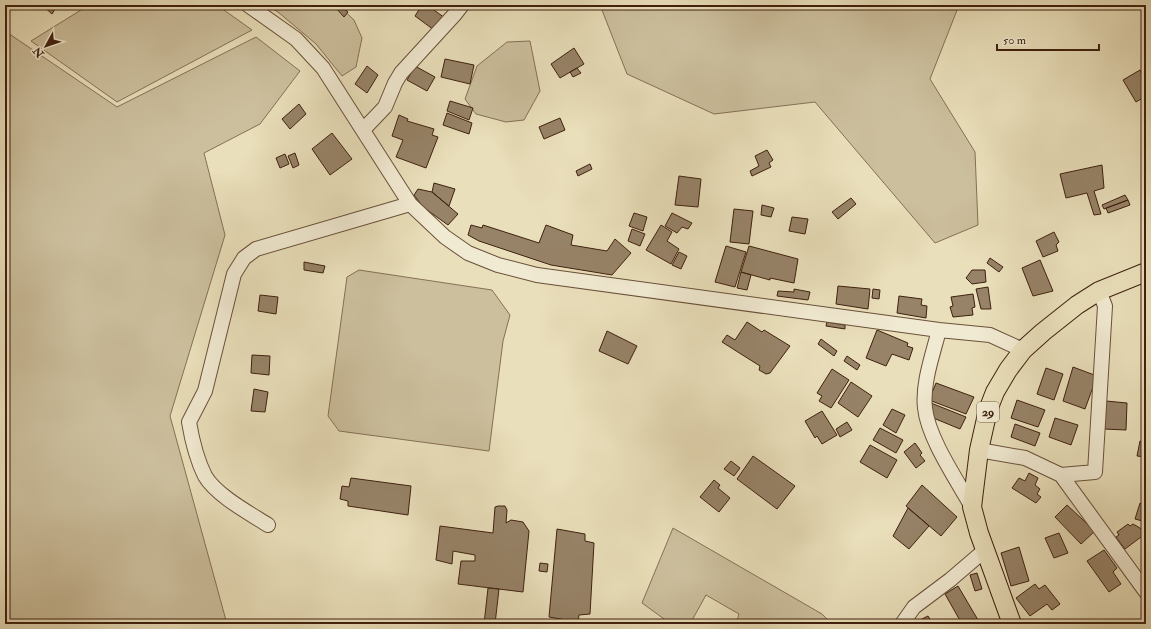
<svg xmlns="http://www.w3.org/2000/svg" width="1151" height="629" viewBox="0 0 1151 629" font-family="'IM FELL Double Pica',serif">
	<rect width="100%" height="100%" fill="#e9dfba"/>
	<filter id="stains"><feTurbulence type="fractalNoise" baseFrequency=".005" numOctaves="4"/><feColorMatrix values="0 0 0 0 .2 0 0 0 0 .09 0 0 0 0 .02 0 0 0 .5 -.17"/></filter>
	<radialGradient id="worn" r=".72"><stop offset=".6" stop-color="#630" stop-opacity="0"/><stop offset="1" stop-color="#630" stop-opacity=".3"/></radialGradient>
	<!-- green -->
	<path fill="#ccbf9d" stroke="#867056" d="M89 5H217L252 30 117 102 31 41Z
		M266 5H338L354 20 362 38 356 67 342 76 316 44 278 12Z
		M600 5H959L930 79 975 152 978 225 935 243 815 102 714 114 627 74Z
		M5 31 117 107 256 37 300 71 260 124 204 153 225 235 170 416 227 624H5Z
		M530 41 540 91 524 120 506 122 476 114 465 99 477 66 507 42Z
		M359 270 492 290 510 315 503 341 489 451 339 431 328 416 347 277Z
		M673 528 822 614 832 624H736L739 614 706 595 690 624H671L642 603Z"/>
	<!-- building -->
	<path fill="#978368" stroke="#3f200f" d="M42 5H50L55 9 52 14Z
		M339 5 348 12 344 17 336 8Z
		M422 5H427L445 18 434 30 415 16Z
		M574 48 584 64 560 78 551 64Z
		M445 59 474 65 470 84 441 77Z
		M367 66 378 75 367 93 355 84Z
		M415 66 435 77 427 91 407 80Z
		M577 68 581 73 573 77 570 72Z
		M1140 70 1146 81V96L1136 102 1123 80Z
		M450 101 473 108 469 120 447 111Z
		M299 104 306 114 290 129 282 119Z
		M447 113 472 123 469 134 443 125Z
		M399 115 408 119 407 121 434 129 432 135 438 137 426 168 396 157 403 140 392 136Z
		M560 118 565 130 544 139 539 127Z
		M332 133 352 159 330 175 312 149Z
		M767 150 773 160 769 163 771 167 752 176 750 171 759 166 755 156Z
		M295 153 299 165 293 168 288 156Z
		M285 154 289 164 280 168 276 158Z
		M590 164 592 169 578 176 576 171Z
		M1102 165 1104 188 1094 191 1101 214 1094 215 1087 193 1066 198 1060 174Z
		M679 176 701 179 698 207 675 205Z
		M434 183 455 189 449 206 432 192Z
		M418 189 432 192 458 214 448 225 423 207 414 195Z
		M1125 195 1128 200 1104 209 1102 205Z
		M851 198 856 204 838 219 832 212Z
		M1128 200 1130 205 1108 213 1106 208Z
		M762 205 774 208 771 217 761 215Z
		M734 209 753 211 749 244 730 242Z
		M634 213 647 217 643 231 629 226Z
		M672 213 692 223 688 229 682 227 677 233 665 226Z
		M792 217 808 219 805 234 789 231Z
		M471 225 482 228 483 225 539 243 546 225 573 235 571 245 607 251 615 239 631 253 612 275 551 265 479 241 468 235Z
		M661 225 672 232 667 241 679 249 671 264 646 250Z
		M632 229 645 234 640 246 628 241Z
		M1054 232 1059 242 1056 245 1058 251 1043 257 1036 241Z
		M726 246 746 252 735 287 715 282Z
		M749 246 798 259 794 283 770 278V280L741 272Z
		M679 252 687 256 681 269 672 265Z
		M990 258 1003 267 999 272 987 263Z
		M1040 260 1053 291 1033 296 1022 268Z
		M304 262 325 266 323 273 304 270Z
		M972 270H985L986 282 972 284 966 278Z
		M741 272 751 275 747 290 737 288Z
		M838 286 870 289 868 309 836 304Z
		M988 287 991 309H981L976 289Z
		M794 289 810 292 808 300 777 296 778 291 794 292Z
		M873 289 880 290 879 299 872 298Z
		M973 294 975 307 972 308 973 315 953 317 950 307 953 306 951 297Z
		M260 295 278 297 276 314 258 311Z
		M899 296 922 299 921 305 927 306 926 318 897 313Z
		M747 322 762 332 764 330 790 346 770 373 766 374 759 370 760 366 722 342 727 335 735 340Z
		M827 322 845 325V329L826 326Z
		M877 330 908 343 907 346 913 348 909 360 892 354 886 366 866 358Z
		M607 331 637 346 628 364 599 351Z
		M821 339 837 351 834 356 818 344Z
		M252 355 270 356 269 375 251 373Z
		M847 356 860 365 857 370 844 361Z
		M1073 367 1097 376 1085 409 1063 401Z
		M1046 368 1063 374 1054 400 1037 394Z
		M832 369 849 380 831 408 819 401 822 396 817 393Z
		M851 382 872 396 858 417 838 403Z
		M936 383 974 397 966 414 929 400Z
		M254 389 268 392 265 412 251 411Z
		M1017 400 1045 410 1038 427 1011 418Z
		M1106 401 1127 403 1126 430 1104 429Z
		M931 403 966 417 960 429 926 415Z
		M892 409 905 415 896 433 883 425Z
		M822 411 837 435 822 444 817 436 815 438 805 421Z
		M1055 418 1078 425 1071 445 1049 437Z
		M847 422 852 430 840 437 836 429Z
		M1015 424 1040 433 1035 446 1011 437Z
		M880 428 903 440 896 453 873 440Z
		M1140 441 1146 442V457L1137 456Z
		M915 443 922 453 920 455 925 461 916 468 904 452Z
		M870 445 897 460 887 478 860 462Z
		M753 456 795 486 777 509 737 479Z
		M731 461 740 468 734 476 724 469Z
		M1029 473 1038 478 1035 485 1040 489 1037 494 1041 497 1036 503 1012 488 1019 478 1025 481Z
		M351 478 411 486 408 515 348 506V501L340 499 342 486 349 487Z
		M714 480 720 485 718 488 730 498 719 512 700 497Z
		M922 485 957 517 941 536 906 506Z
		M1140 503 1146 505V522L1135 519Z
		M1067 505 1095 531 1081 544 1055 517Z
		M498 506H505L507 510 506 523 511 520 523 522 529 531 523 592 458 584 461 561H475V555L453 551 452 564 436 560 440 526 493 533 495 507Z
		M908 508 929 526 909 549 893 536Z
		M1128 524 1130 526 1133 524 1140 528 1145 534 1125 549 1116 537 1119 535 1117 532Z
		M557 529 585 534V541L594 543 590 614 579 615 578 622 549 617Z
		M1059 533 1068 553 1054 558 1045 538Z
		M1019 547 1029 581 1011 586 1001 553Z
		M1104 550 1117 568 1113 572 1121 584 1109 592 1087 561Z
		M540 563 548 564 547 572 539 571Z
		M977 573 982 589 975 591 970 575Z
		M1035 584 1039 589 1045 585 1060 604 1052 610 1047 604 1030 616 1016 598Z
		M958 586 978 620 970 624H962L945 594Z
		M488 588 499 589 495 624H484Z
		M928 616 933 624H912Z"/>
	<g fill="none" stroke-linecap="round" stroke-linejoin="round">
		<!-- minor casing -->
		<g stroke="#6a503a" stroke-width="16">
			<path id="minor" d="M248 5 296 39 323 68 410 204 445 237 468 253 498 265 537 275 939 330 990 335 1023 350
				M363 130 385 107 395 83 401 73 455 14 462 5
				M939 330C933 354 922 384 925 408 928 438 957 480 972 507
				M979 450 1025 458 1061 475 1095 472 1105 306 1099 291
				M1061 475 1146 592
				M268 525C249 513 216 495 205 476 197 460 192 440 189 422L205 391 234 274 244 258 256 249 410 204
				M902 624 914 607 950 580 985 550"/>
		</g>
		<!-- major casing -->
		<g stroke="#3f200f" stroke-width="20">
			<path id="major" d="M1012 624 979 533 972 507 979 450 988 410 995 392 1008 370 1023 350 1043 332 1077 305 1099 291 1146 272"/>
		</g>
		<!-- minor -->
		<use href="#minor" stroke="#f1ead2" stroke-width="14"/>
		<!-- major -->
		<use href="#major" stroke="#e9dfba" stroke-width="18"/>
	</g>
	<g text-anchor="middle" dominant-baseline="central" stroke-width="4" stroke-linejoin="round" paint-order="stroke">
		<!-- shield labels -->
		<rect fill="#f1ead2" stroke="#745d4a" stroke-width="1" x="977" y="402" width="22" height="20" rx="3"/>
		<g font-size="12" font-weight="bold" fill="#3f200f">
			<text x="988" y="412">29</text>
		</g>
	</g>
	<!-- margin -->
	<rect width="1151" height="629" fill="none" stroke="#e9dfba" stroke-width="20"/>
	<rect x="6" y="6" width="1139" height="617" fill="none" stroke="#3f200f" stroke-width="2"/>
	<rect x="10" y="10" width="1131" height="609" fill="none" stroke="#3f200f"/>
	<!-- north arrow -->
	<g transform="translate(46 46) rotate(230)" stroke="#f1ead2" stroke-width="3" paint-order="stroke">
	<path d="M0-3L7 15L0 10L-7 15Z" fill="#3f200f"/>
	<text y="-6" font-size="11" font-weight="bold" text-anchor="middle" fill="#3f200f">N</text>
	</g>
	<!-- scale -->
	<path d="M997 44v6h102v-6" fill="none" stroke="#3f200f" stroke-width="2"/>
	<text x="1003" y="44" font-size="12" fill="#3f200f" stroke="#f1ead2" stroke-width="3" paint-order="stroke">50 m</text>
	<rect width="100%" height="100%" filter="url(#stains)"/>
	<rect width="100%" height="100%" fill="url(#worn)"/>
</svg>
